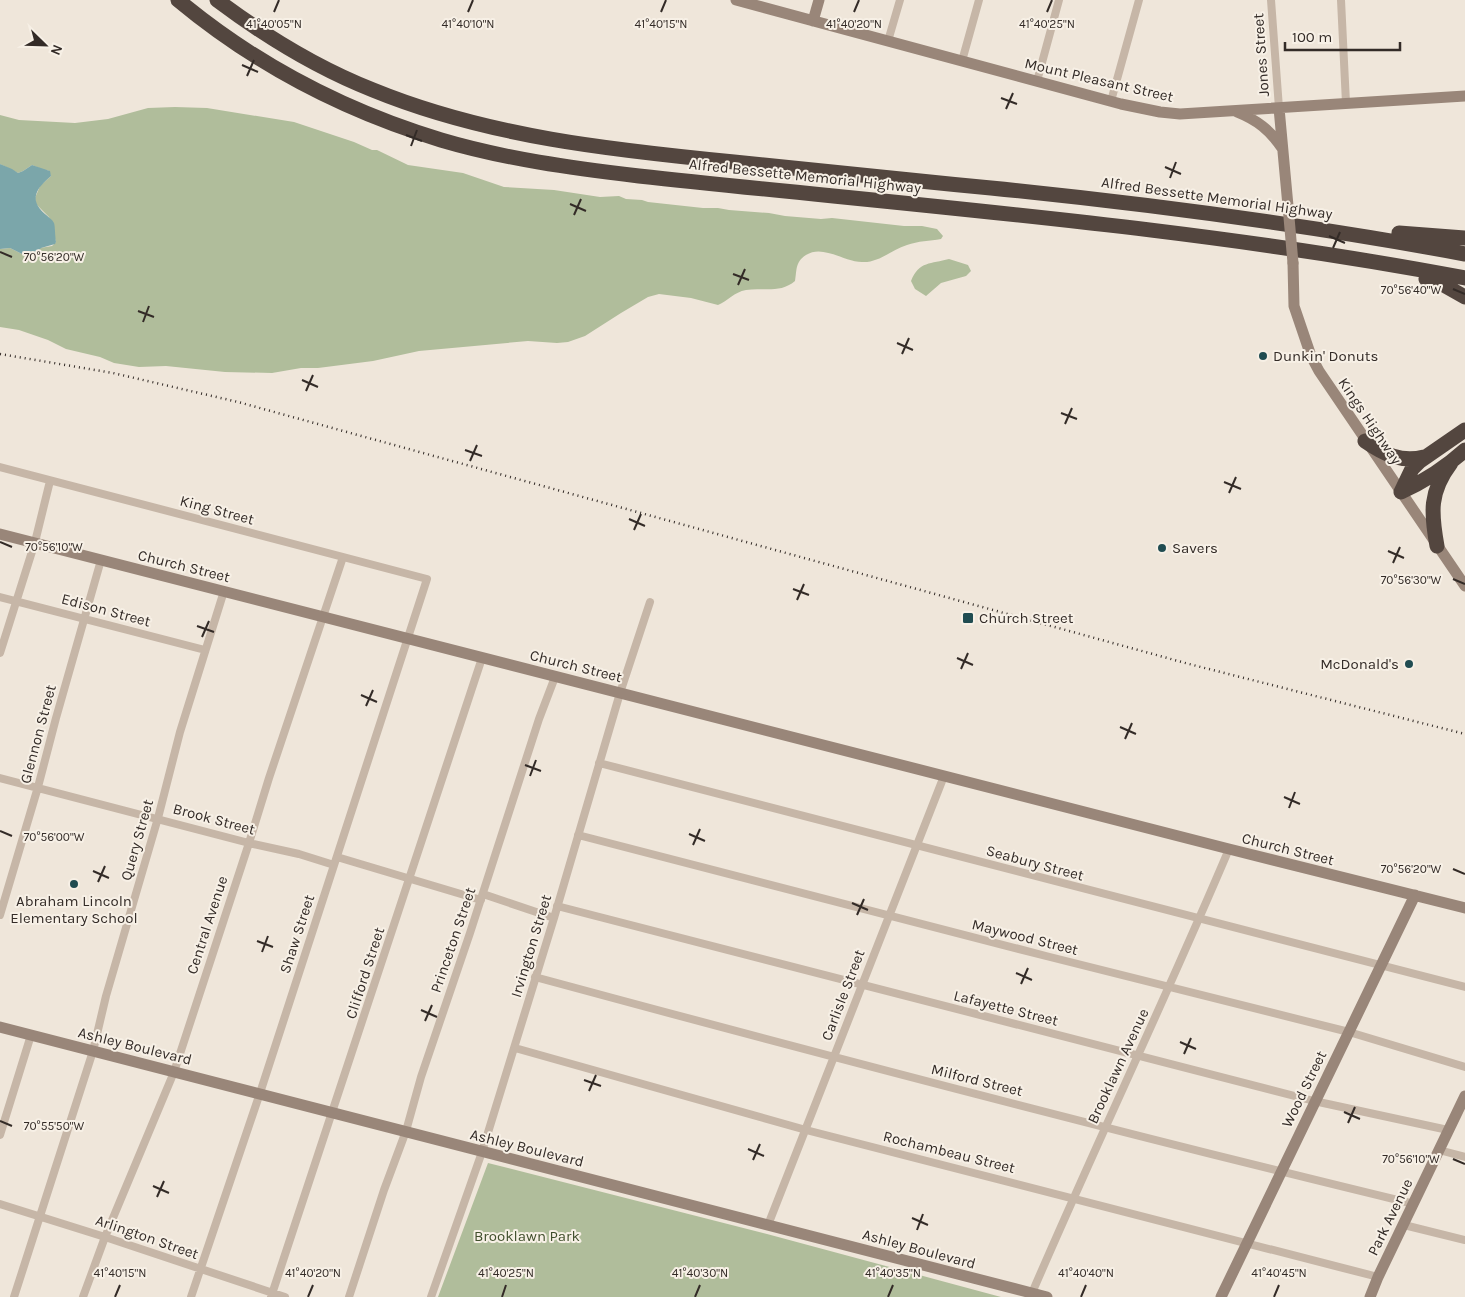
<svg xmlns="http://www.w3.org/2000/svg" width="1465" height="1297" viewBox="0 0 1465 1297" font-family="Karla,sans-serif">
	<rect width="100%" height="100%" fill="#efe6da"/>
	<!-- green -->
	<path fill="#b0bd9b" d="M175 107 207 108 294 122 354 142 372 150H377L408 165 463 173 504 187 554 190 600 197 619 196 626 199 642 200 648 202 703 208H718L729 210 769 213 785 216 821 219 832 218 904 226H922L937 229 943 236 941 239C930 241 918 241 907 245 891 250 879 263 862 262 844 262 823 244 806 255 795 262 797 270 795 281 780 294 762 287 746 290 734 292 728 301 718 305L691 298 659 294 648 297 621 313 585 336 568 342 557 343 528 341 419 351 373 361 318 368H301L272 373 225 372 166 366 139 367 114 363 100 357 66 349 48 340 19 330 0 327V249L10 248 26 256 33 255 40 248 52 246 56 242 49 217 36 204 35 198 40 186 51 176 48 170H44L32 165 23 171 18 173 0 164V115L19 120 75 123 108 119 148 108Z
		M949 259 968 265 971 271 966 276 941 283 926 296 915 289 911 281C919 261 931 264 949 259Z
		M488 1163 767 1234 1001 1297H438Z"/>
	<!-- water -->
	<path fill="#7ba6aa" d="M0 164 12 169 18 173 23 171 32 165 50 171 51 176C37 188 28 199 45 214 48 217 52 219 54 223 55 225 55 236 56 242L55 244 41 248 33 255 26 256 10 248 0 249Z"/>
	<g fill="none" stroke-linecap="round" stroke-linejoin="round">
		<!-- street -->
		<path stroke="#c6b6a7" stroke-width="8" d="M1271 0 1279 108
			M1341 0 1346 103
			M888 41 900 0
			M962 61 979 0
			M1037 81 1059 0
			M1111 101 1139 0
			M0 467 427 579 260 1093 191 1297
			M0 597 205 650
			M0 653 35 542 50 481
			M599 763 1465 987
			M0 778 249 843 299 854 334 865
			M578 835 1046 956 1349 1032 1465 1067
			M337 857 481 900
			M483 894 554 918
			M557 906 1314 1101 1448 1130
			M0 915 38 787 56 718 101 560
			M535 977C827 1056 1120 1133 1414 1204
			M515 1048 806 1130 1378 1277
			M0 1135 31 1035
			M1439 1150 1465 1157
			M0 1204 105 1237 285 1297
			M768 1225 944 776
			M1404 1225 1465 1240
			M1032 1293C1096 1144 1166 998 1229 849
			M14 1297 93 1051 106 996 158 818 180 732 224 591
			M83 1297 105 1237 174 1072 249 843 269 778 343 557
			M271 1297 482 658
			M349 1297 384 1190 406 1131 421 1077 470 933 539 719 555 677
			M431 1297 482 1152 554 918 620 693 650 602"/>
		<!-- secondary -->
		<path stroke="#998679" stroke-width="11" d="M736 0 1121 104 1160 112 1180 114 1465 96
			M813 21 819 0
			M1279 108 1288 206
			M1237 112C1257 120 1270 130 1282 148
			M1293 263 1294 306 1311 356 1319 371 1465 586
			M0 534 1229 849 1465 908
			M0 1027 1047 1297
			M1221 1297 1415 895
			M1370 1297 1378 1277 1465 1096"/>
		<!-- highway -->
		<path stroke="#53463f" stroke-width="15" d="M178 0C255 64 345 111 441 140 505 159 572 168 639 176 915 206 1192 226 1465 278
			M217 0C265 36 317 68 373 90 488 137 612 150 734 162 819 170 905 180 991 188 1150 204 1308 225 1465 254
			M1399 233 1465 238
			M1426 279 1442 284 1465 297
			M1365 441C1384 454 1401 463 1424 457
			M1401 492 1412 469 1420 461 1465 430
			M1401 492C1425 481 1445 468 1465 450
			M1437 546C1431 513 1429 492 1451 463"/>
		<!-- rail -->
		<path stroke="#332b27" stroke-width="2.5" stroke-dasharray="1 4" stroke-linecap="butt" d="M0 354 113 373 238 402 1189 664 1465 734"/>
		<!-- secondary-bridge -->
		<path stroke="#998679" stroke-width="11" d="M1288 206 1293 263"/>
	</g>
	<!-- ticks -->
	<path fill="none" stroke="#332b27" stroke-width="2" d="M274 12 279 0M468 12 473 0M661 12 666 0M854 12 859 0M1047 12 1052 0M242 65 258 72M247 76 254 60M1001 98 1017 104M1006 109 1013 93M406 135 422 141M411 146 417 130M1165 167 1181 174M1170 178 1176 162M570 204 586 211M574 215 581 199M1329 236 1345 243M1333 248 1340 232M0 252 12 257M733 274 749 280M738 285 745 269M1453 289 1465 294M138 311 154 317M143 322 149 306M897 343 913 350M902 354 909 338M302 380 318 387M306 391 313 375M1061 413 1077 419M1065 424 1072 408M465 450 482 456M470 461 477 445M1224 482 1241 489M1229 493 1236 477M629 519 645 526M634 530 641 514M0 542 12 547M1388 551 1404 558M1393 563 1400 547M1453 579 1465 584M793 589 809 595M797 600 804 584M197 626 214 632M202 637 209 621M957 658 973 665M961 669 968 653M361 695 377 702M366 706 373 690M1120 727 1136 734M1125 739 1132 723M525 765 541 771M530 776 536 760M1284 797 1300 804M1289 808 1295 792M0 831 12 836M689 834 705 841M693 845 700 829M1453 869 1465 874M93 871 109 878M98 882 105 866M852 903 868 910M857 915 864 899M257 941 273 947M262 952 268 936M1016 973 1032 980M1021 984 1028 968M421 1010 437 1017M425 1021 432 1005M1180 1042 1196 1049M1184 1054 1191 1038M584 1080 601 1086M589 1091 596 1075M1344 1112 1360 1119M0 1121 12 1126M1348 1123 1355 1107M748 1149 764 1156M1453 1159 1465 1164M753 1160 760 1144M153 1186 169 1193M157 1197 164 1181M912 1218 928 1225M917 1230 923 1214M115 1297 120 1285M308 1297 313 1285M502 1297 506 1285M695 1297 700 1285M888 1297 893 1285M1081 1297 1086 1285M1274 1297 1279 1285"/>
	<!-- markers -->
	<g fill="#204c51" stroke="#f7f0e6" stroke-width="2">
		<circle cx="1263" cy="356" r="5"/>
		<circle cx="1162" cy="548" r="5"/>
		<rect x="962" y="612" width="12" height="12" rx="2.5"/>
		<circle cx="1409" cy="664" r="5"/>
		<circle cx="74" cy="884" r="5"/>
	</g>
	<g text-anchor="middle" dominant-baseline="central" stroke-width="4" stroke-linejoin="round" paint-order="stroke">
		<!-- street labels -->
		<g font-size="15" fill="#332b27" stroke="#f7f0e6">
			<text transform="translate(1261 55) rotate(-94)">Jones Street</text>
			<text transform="translate(1099 80) rotate(13)">Mount Pleasant Street</text>
			<text transform="translate(805 176) rotate(6)">Alfred Bessette Memorial Highway</text>
			<text transform="translate(1217 198) rotate(8)">Alfred Bessette Memorial Highway</text>
			<text transform="translate(1370 421) rotate(56)">Kings Highway</text>
			<text transform="translate(217 510) rotate(15)">King Street</text>
			<text transform="translate(184 566) rotate(14)">Church Street</text>
			<text transform="translate(106 610) rotate(15)">Edison Street</text>
			<text transform="translate(576 666) rotate(14)">Church Street</text>
			<text transform="translate(38 734) rotate(-75)">Glennon Street</text>
			<text transform="translate(214 819) rotate(15)">Brook Street</text>
			<text transform="translate(137 840) rotate(-74)">Query Street</text>
			<text transform="translate(1288 849) rotate(14)">Church Street</text>
			<text transform="translate(1035 863) rotate(15)">Seabury Street</text>
			<text transform="translate(207 925) rotate(-72)">Central Avenue</text>
			<text transform="translate(297 934) rotate(-72)">Shaw Street</text>
			<text transform="translate(1025 937) rotate(14)">Maywood Street</text>
			<text transform="translate(453 940) rotate(-71)">Princeton Street</text>
			<text transform="translate(531 946) rotate(-73)">Irvington Street</text>
			<text transform="translate(365 973) rotate(-72)">Clifford Street</text>
			<text transform="translate(843 995) rotate(-69)">Carlisle Street</text>
			<text transform="translate(1006 1008) rotate(14)">Lafayette Street</text>
			<text transform="translate(135 1046) rotate(14)">Ashley Boulevard</text>
			<text transform="translate(1118 1066) rotate(-65)">Brooklawn Avenue</text>
			<text transform="translate(977 1080) rotate(14)">Milford Street</text>
			<text transform="translate(1304 1089) rotate(-64)">Wood Street</text>
			<text transform="translate(527 1148) rotate(14)">Ashley Boulevard</text>
			<text transform="translate(949 1152) rotate(14)">Rochambeau Street</text>
			<text transform="translate(1390 1217) rotate(-64)">Park Avenue</text>
			<text transform="translate(147 1237) rotate(19)">Arlington Street</text>
			<text transform="translate(919 1249) rotate(15)">Ashley Boulevard</text>
		</g>
		<!-- poi labels -->
		<g font-size="15" fill="#332b27" stroke="#f7f0e6" text-anchor="start">
			<text x="1273" y="356">Dunkin' Donuts</text>
			<text x="1172" y="548">Savers</text>
			<text x="979" y="618">Church Street</text>
			<text x="1399" y="664" text-anchor="end">McDonald's</text>
			<text x="74" y="901" text-anchor="middle">Abraham Lincoln<tspan x="74" dy="17">Elementary School</tspan></text>
		</g>
		<!-- park labels -->
		<g font-size="15" fill="#414f2d" stroke="#f7f0e6">
			<text x="527" y="1236">Brooklawn Park</text>
		</g>
	</g>
	<g font-size="12" text-anchor="middle" fill="#332b27" stroke="#f7f0e6" stroke-width="4" stroke-linejoin="round" paint-order="stroke">
		<text x="274" y="28">41°40'05"N</text>
		<text x="468" y="28">41°40'10"N</text>
		<text x="661" y="28">41°40'15"N</text>
		<text x="854" y="28">41°40'20"N</text>
		<text x="1047" y="28">41°40'25"N</text>
		<text x="54" y="261">70°56'20"W</text>
		<text x="1411" y="294">70°56'40"W</text>
		<text x="54" y="551">70°56'10"W</text>
		<text x="1411" y="584">70°56'30"W</text>
		<text x="54" y="841">70°56'00"W</text>
		<text x="1411" y="873">70°56'20"W</text>
		<text x="54" y="1130">70°55'50"W</text>
		<text x="1411" y="1163">70°56'10"W</text>
		<text x="120" y="1277">41°40'15"N</text>
		<text x="313" y="1277">41°40'20"N</text>
		<text x="506" y="1277">41°40'25"N</text>
		<text x="700" y="1277">41°40'30"N</text>
		<text x="893" y="1277">41°40'35"N</text>
		<text x="1086" y="1277">41°40'40"N</text>
		<text x="1279" y="1277">41°40'45"N</text>
	</g>
	<!-- north arrow -->
	<g transform="translate(45 45) rotate(113)" stroke="#f7f0e6" stroke-width="4" paint-order="stroke">
	<path d="M0-4L9 19L0 12L-9 19Z" fill="#332b27"/>
	<text y="-8" font-size="14" font-weight="bold" text-anchor="middle" fill="#332b27">N</text>
	</g>
	<!-- scale -->
	<path d="M1285 42v8h115v-8" fill="none" stroke="#332b27" stroke-width="2.5"/>
	<text x="1292" y="42" font-size="15" fill="#332b27" stroke="#f7f0e6" stroke-width="4" paint-order="stroke">100 m</text>
</svg>
